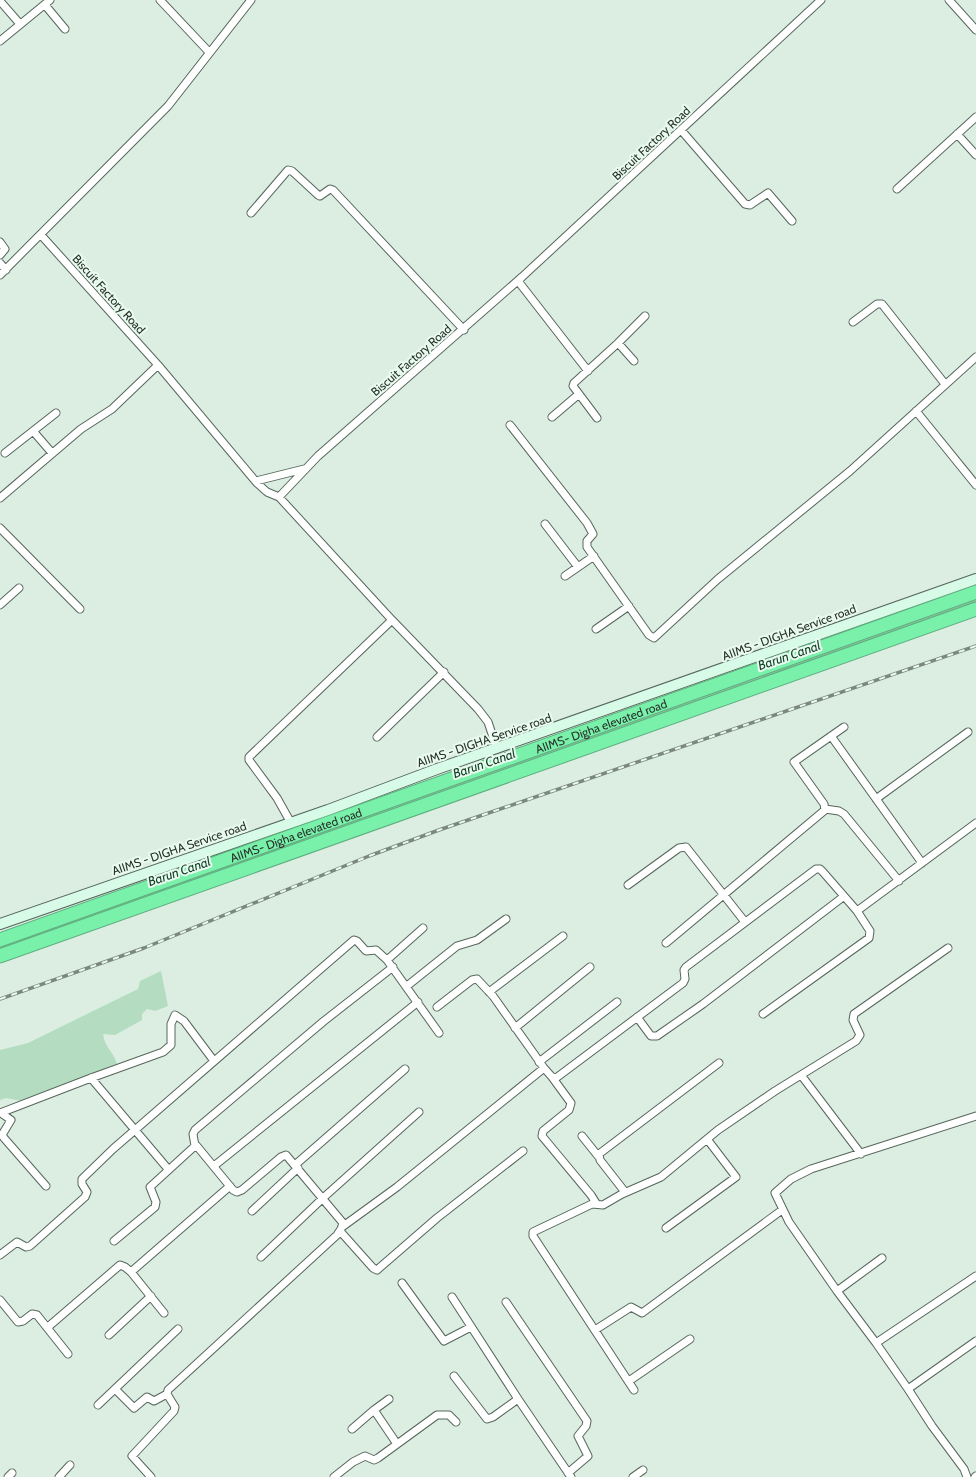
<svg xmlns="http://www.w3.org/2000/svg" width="976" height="1477" viewBox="0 0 976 1477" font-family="Cabin,sans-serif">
	<rect width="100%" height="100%" fill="#dbeee1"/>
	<!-- green -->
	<path fill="#b4dcc1" d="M161 971 168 1006 155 1011 147 1009 142 1014V1020L115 1035 103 1034C105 1048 113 1051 117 1064L21 1101 6 1098 0 1100V1050L28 1043 138 989 140 981Z"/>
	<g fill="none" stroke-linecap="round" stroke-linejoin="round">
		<!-- canal -->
		<path stroke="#8bc49f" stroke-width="7" d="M0 947 976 602"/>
		<!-- minor casing -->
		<g stroke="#56665c" stroke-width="9">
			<path id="minor" d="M160 0 209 52
				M949 0 976 30
				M0 1 20 24
				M45 5 65 29
				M0 41 50 0
				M681 130 745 204 750 205 768 193 792 221
				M957 134 976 155
				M897 189 976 117
				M251 213 288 170 292 171 318 195 320 196 330 189 333 190 464 330
				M41 235 158 365 257 483 267 492 279 497 318 456 522 277 821 0
				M0 242 5 249 0 255
				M0 263 6 270
				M0 275 168 106 251 0
				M518 281 588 371
				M853 322 877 304H882L945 384
				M618 343 645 316
				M579 394 597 418
				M916 411 976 485
				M552 417 579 394 573 386 574 383 618 343 634 361
				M510 425 587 523 593 534 587 541V547L649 635 654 638 718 579 850 471 976 357
				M33 431 52 453
				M5 453 56 413
				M256 481 304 469
				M279 497 392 620 478 709 488 722 497 749
				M0 498 81 429 112 409 158 365
				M545 524 578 567
				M0 528 80 609
				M565 576 594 556
				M0 605 19 588
				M596 629 629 606
				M831 736 922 863
				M377 737 444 672
				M876 799 968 732
				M825 809 839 811 844 814 899 881
				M291 823 277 798 249 760V757L392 620
				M628 885 679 848 686 847 745 922
				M666 943 825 810 824 804 794 762 844 727
				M387 960 423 928
				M407 986 457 946 477 940 506 919
				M489 992 563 936
				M437 1007 472 980 477 979 493 996 544 1068 552 1077 556 1078 683 983 685 979 684 970 686 967 816 869H820L823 872 857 911 976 823
				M763 1014 869 938 870 931 857 911
				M637 1017 651 1036H657L703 1004 843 897
				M515 1028 590 967
				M539 1062 617 1002
				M801 1075 861 1154
				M552 1077 571 1103 569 1110 543 1131 542 1136 591 1195 596 1203
				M91 1078 168 1169
				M0 1113 91 1078 163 1052 171 1045V1024L175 1015 184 1021 214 1061
				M1 1113 11 1120 2 1135 4 1138 46 1186
				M976 1116 811 1169 791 1179 775 1193 789 1222 837 1291 876 1343 976 1276
				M582 1136 598 1156
				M195 1146 193 1134 195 1130 324 1021 393 967
				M295 1165 405 1069
				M214 1166 418 1002
				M625 1192 600 1160 599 1154 719 1063
				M252 1211 298 1168
				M342 1227 397 1187 544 1068
				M666 1228 736 1177 707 1139
				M340 1231 373 1268 377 1270 437 1218 523 1151
				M114 1241 155 1207 156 1202 150 1187 196 1145 233 1190 237 1192 242 1190 281 1157 286 1155 343 1223 341 1229 337 1235 168 1390 167 1394 175 1407 174 1411 132 1456 151 1477
				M0 1255 17 1242 26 1247 30 1246 85 1197 87 1192 82 1184V1179L113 1149 354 940 357 941 366 951 376 950 387 960 439 1033
				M261 1257 323 1198 419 1112
				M131 1272 230 1186
				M402 1283 444 1341 471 1327
				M837 1291 882 1258
				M452 1297 518 1399 571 1477
				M0 1300 18 1322 23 1321 32 1314 37 1315 68 1354
				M506 1302 587 1421 586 1426 578 1436 588 1456 568 1473
				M48 1327 120 1265 125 1267 131 1272 164 1313
				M595 1330 631 1307 642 1313 782 1210
				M109 1335 151 1296
				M876 1343 908 1389 932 1426 964 1469 967 1477
				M454 1376 487 1419 493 1417 518 1399
				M629 1381 690 1339
				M115 1389 134 1408 147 1397 154 1401 167 1394
				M908 1389 976 1341
				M634 1390 533 1236V1232L592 1204 603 1205 622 1194 661 1177 718 1130 775 1091 856 1041 860 1035 853 1020 854 1014 948 948
				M98 1405 178 1329
				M374 1410 389 1399
				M352 1429 374 1410 397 1444
				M8 1477 12 1473
				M59 1477 70 1465
				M334 1477 353 1462 365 1456 374 1460 378 1458 437 1415H449L456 1422
				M633 1477 643 1470
				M975 1477 976 1476"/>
		</g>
		<!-- secondary casing -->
		<g stroke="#56665c" stroke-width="12">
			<path id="secondary" d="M0 924 328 810 437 769 976 579"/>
		</g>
		<!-- motorway casing -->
		<g stroke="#5dae7e" stroke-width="15">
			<g id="motorway">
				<path id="s1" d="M0 940 976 592"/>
				<path d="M0 956 976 609"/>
			</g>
		</g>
		<!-- minor -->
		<use href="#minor" stroke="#fff" stroke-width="7"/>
		<!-- secondary -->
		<use href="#secondary" stroke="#d7fbe6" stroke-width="10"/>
		<!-- motorway -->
		<use href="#motorway" stroke="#79f1aa" stroke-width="13"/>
		<!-- rail casing -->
		<g stroke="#7b877f" stroke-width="3.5">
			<path id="rail" d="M0 999 144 948 369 856 439 830 976 646"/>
		</g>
		<!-- rail -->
		<use href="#rail" stroke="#e8fbee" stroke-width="2" stroke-dasharray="6" stroke-linecap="butt"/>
	</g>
	<g text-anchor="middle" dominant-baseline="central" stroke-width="4" stroke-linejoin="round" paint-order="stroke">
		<!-- street labels -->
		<g font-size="12" fill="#2a312c" stroke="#e8fbee">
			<text transform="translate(651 143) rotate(-43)">Biscuit Factory Road</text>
			<text transform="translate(109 294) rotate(48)">Biscuit Factory Road</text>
			<text transform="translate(411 360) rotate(-41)">Biscuit Factory Road</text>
			<text transform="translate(789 632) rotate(-20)">AIIMS - DIGHA Service road</text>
			<text stroke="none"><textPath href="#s1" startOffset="638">AIIMS- Digha elevated road</textPath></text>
			<text transform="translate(484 740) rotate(-19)">AIIMS - DIGHA Service road</text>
			<text stroke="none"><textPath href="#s1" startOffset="314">AIIMS- Digha elevated road</textPath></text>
			<text transform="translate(179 848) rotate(-19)">AIIMS - DIGHA Service road</text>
		</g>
		<!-- water labels -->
		<g font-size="13" font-style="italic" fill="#144028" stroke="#e8fbee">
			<text transform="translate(789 655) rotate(-19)">Barun Canal</text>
			<text transform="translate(484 763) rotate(-19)">Barun Canal</text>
			<text transform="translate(179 871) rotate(-19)">Barun Canal</text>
		</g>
	</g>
</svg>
